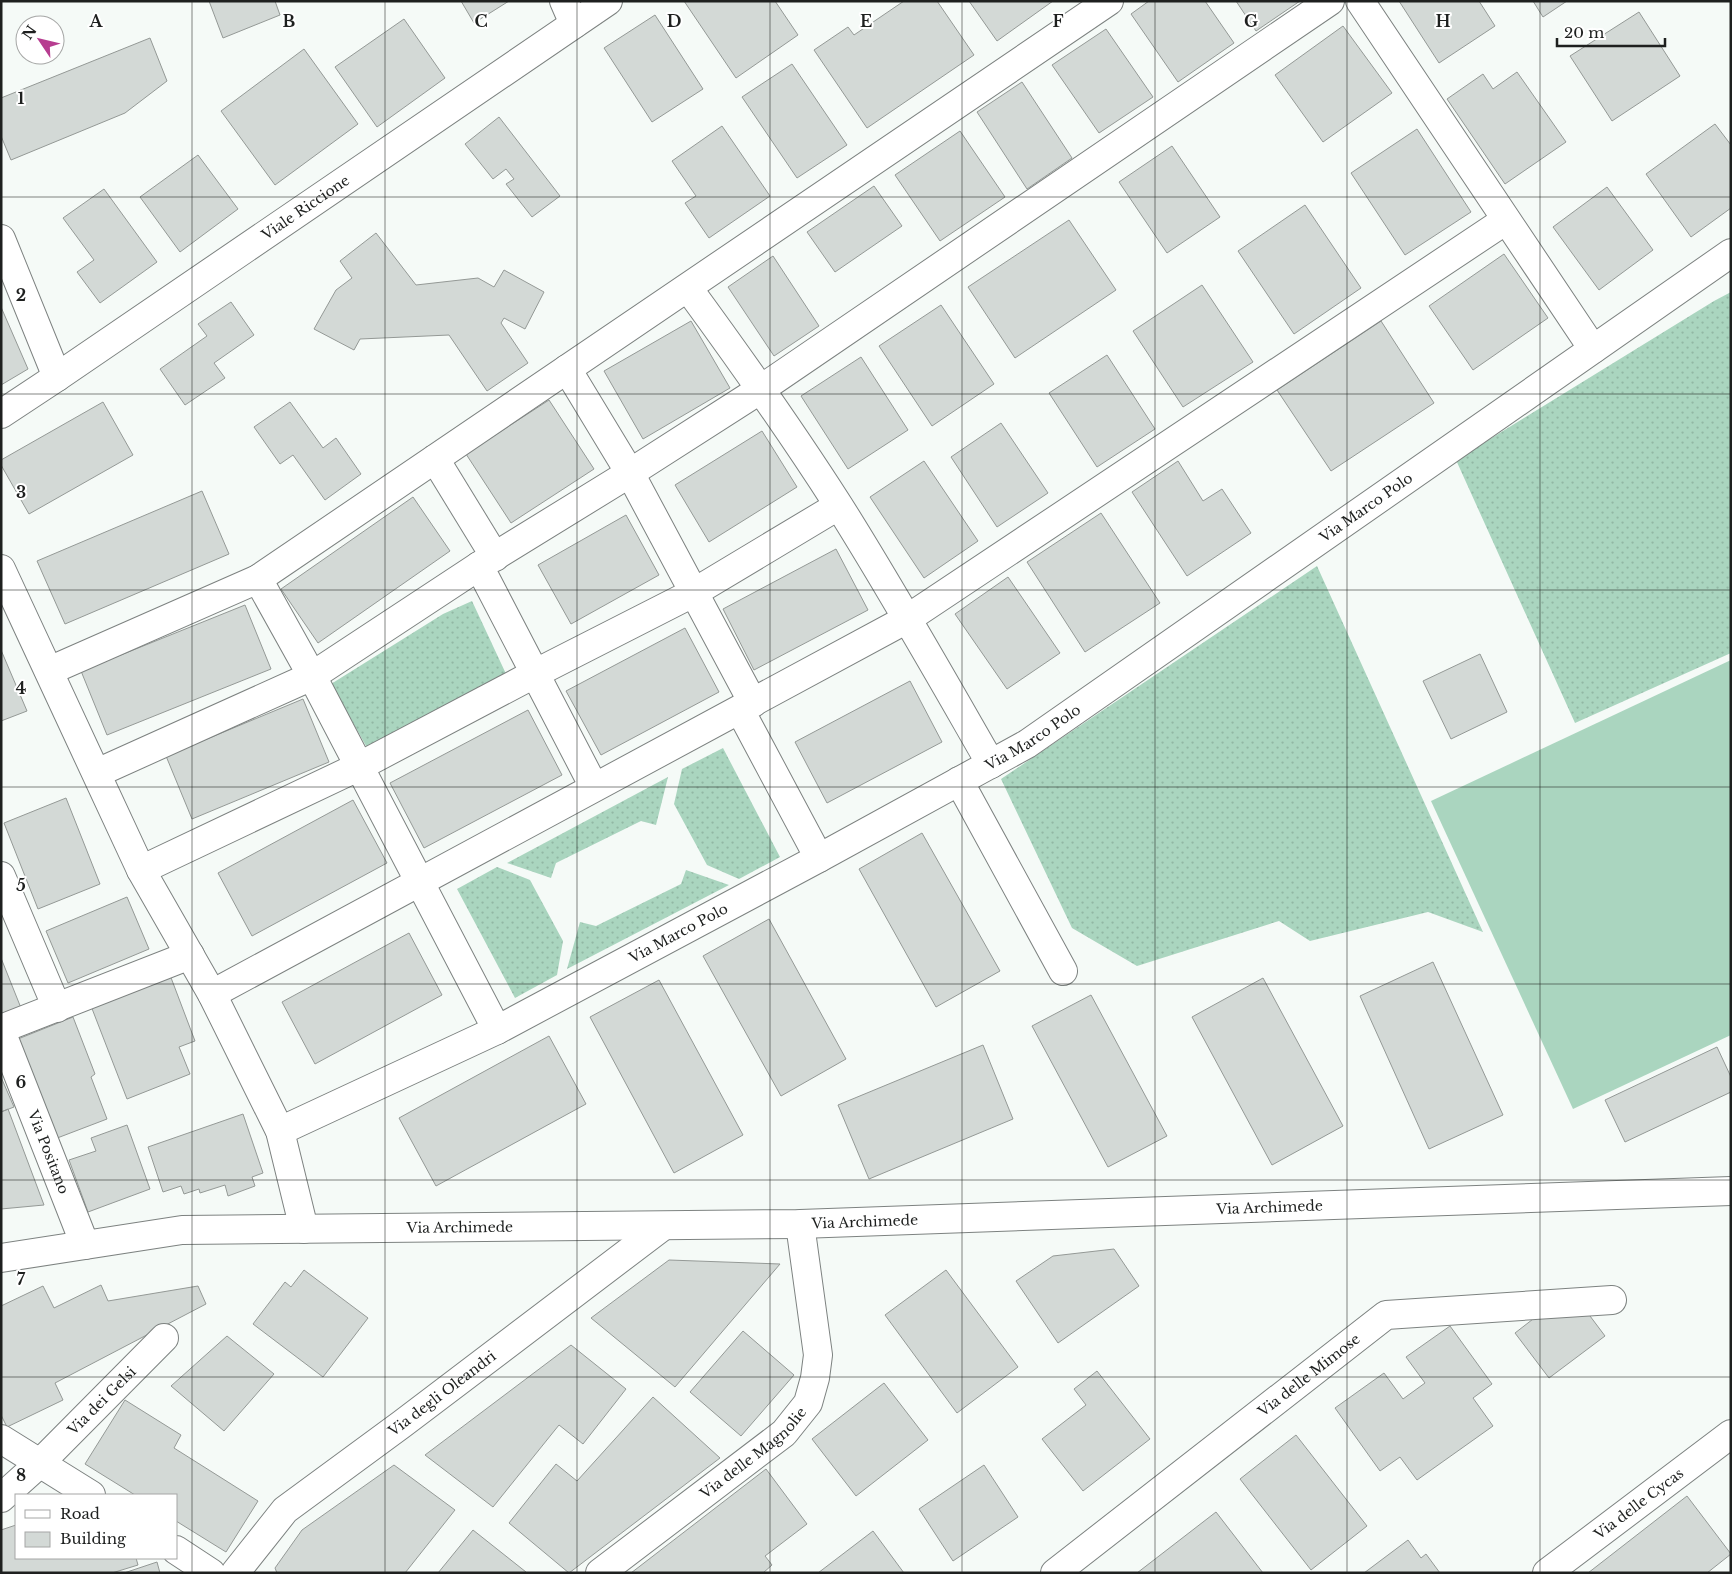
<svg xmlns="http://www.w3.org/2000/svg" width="1732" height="1574" viewBox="0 0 1732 1574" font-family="'Libre Baskerville',serif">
	<defs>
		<pattern id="grass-dots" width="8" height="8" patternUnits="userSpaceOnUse" patternTransform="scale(1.25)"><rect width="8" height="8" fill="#aad5bf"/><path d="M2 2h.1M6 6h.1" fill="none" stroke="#92b7a4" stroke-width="1.8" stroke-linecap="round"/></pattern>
	</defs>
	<rect width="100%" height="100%" fill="#f5faf7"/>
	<!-- grass -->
	<path fill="url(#grass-dots)" d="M1731 292V653L1575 723 1456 460 1714 301Z
		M1317 566 1483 932 1428 912 1310 941 1279 921 1137 966 1072 928 1001 779Z
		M472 601 507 676 370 753 331 684 443 614Z
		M723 748 780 857 739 879 707 865 674 804 682 769Z
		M668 777 656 825 641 821 556 863 551 878 507 863Z
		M497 867 530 880 563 941 557 975 515 998 457 889Z
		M686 870 729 885 567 969 580 922 596 926 681 884Z"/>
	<!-- garden -->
	<path fill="#aad5bf" d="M1731 660V1035L1573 1109 1431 801Z"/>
	<!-- building -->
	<path fill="#d3d9d6" stroke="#949996" d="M209 1H275L280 15 223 38Z
		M461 1H509L474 23Z
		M684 1H775L798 35 736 78Z
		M904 1H937L974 55 867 128 814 50 848 27 854 35Z
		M969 1H1053L997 41Z
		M1149 1H1205L1234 43 1178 82 1131 14Z
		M1236 1H1300L1256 31Z
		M1399 1H1479L1495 26 1439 63Z
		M1533 1H1567L1543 17Z
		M1639 12 1680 76 1612 121 1570 56Z
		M655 15 703 89 652 122 604 48Z
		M404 19 445 78 377 127 335 67Z
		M1343 26 1392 93 1323 142 1275 75Z
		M1106 29 1153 97 1099 133 1052 65Z
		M150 38 167 81 125 113 11 160 1 136V98Z
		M304 49 358 124 275 185 221 111Z
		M792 64 847 145 797 178 742 97Z
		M1517 72 1566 142 1505 184 1447 99 1483 74 1493 89Z
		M1022 82 1072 158 1027 189 977 112Z
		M499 117 560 196 532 217 506 184 514 179 506 169 493 179 465 144Z
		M1715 124 1731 145V208L1691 237 1646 174Z
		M722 126 770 196 709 238 685 203 696 196 672 161Z
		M1417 129 1471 212 1405 255 1351 173Z
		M960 131 1005 197 940 241 895 175Z
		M1172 146 1220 217 1167 253 1119 182Z
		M198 155 238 209 180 252 140 197Z
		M874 186 902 226 835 272 807 232Z
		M1607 187 1653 250 1599 290 1553 227Z
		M104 189 157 262 100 303 77 272 94 260 63 218Z
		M1305 205 1361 288 1294 334 1238 251Z
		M1069 220 1116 290 1015 358 968 287Z
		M376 233 416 285 478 278 494 287 504 270 544 292 525 329 504 318 501 323 528 363 487 391 449 335 360 339 354 350 314 329 336 290 352 278 340 261Z
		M1504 254 1548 318 1473 370 1429 306Z
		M773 256 819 326 774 356 728 287Z
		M1202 285 1253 362 1183 407 1133 331Z
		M231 302 254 335 214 363 225 378 185 405 160 369 207 336 198 324Z
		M941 305 994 384 932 426 879 346Z
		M1 307 28 369 1 385Z
		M691 321 730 388 643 439 604 371Z
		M1381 321 1434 403 1331 471 1277 390Z
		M1107 355 1155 429 1097 467 1049 393Z
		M861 357 908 430 848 469 801 396Z
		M549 400 594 469 511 523 466 454Z
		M103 402 133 455 29 514 1 465V460Z
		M290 402 323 448 336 438 361 474 325 500 293 455 280 464 254 427Z
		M1001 423 1048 493 997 527 951 457Z
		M762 431 797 487 709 542 675 485Z
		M924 461 978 541 924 578 870 497Z
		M1178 461 1203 501 1222 489 1251 533 1187 576 1132 492Z
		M202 491 229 554 65 624 37 561Z
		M413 497 450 551 318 643 281 589Z
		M1101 513 1160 603 1085 652 1027 562Z
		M626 515 659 575 571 624 538 565Z
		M836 549 868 610 754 670 723 609Z
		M1008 577 1060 653 1007 689 955 614Z
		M245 605 271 669 107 735 81 671Z
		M685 628 719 692 601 755 566 691Z
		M1 650 27 711 1 721Z
		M1480 654 1507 712 1451 739 1423 681Z
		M910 681 942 742 827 803 795 742Z
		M303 699 329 762 192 819 166 756Z
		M528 710 562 775 424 848 390 783Z
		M66 798 100 884 38 909 4 823Z
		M353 800 387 863 252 936 218 873Z
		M922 833 1000 971 936 1007 859 869Z
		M127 897 149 949 68 983 46 931Z
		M769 919 846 1059 781 1096 703 956Z
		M409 933 442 995 315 1064 282 1002Z
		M1 958 21 1008 1 1015Z
		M1433 962 1503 1115 1429 1149 1360 996Z
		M170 975 195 1041 179 1047 190 1074 127 1099 91 1006Z
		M1263 978 1343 1126 1272 1165 1192 1017Z
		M659 980 743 1135 674 1173 590 1017Z
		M1091 995 1167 1136 1108 1167 1032 1026Z
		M73 1017 95 1074 91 1077 107 1119 52 1140 13 1041Z
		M549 1036 586 1104 436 1186 399 1118Z
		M983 1045 1013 1119 869 1179 838 1105Z
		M1717 1047 1731 1077V1092L1625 1142 1605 1100Z
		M1 1077 14 1107 1 1112Z
		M8 1109 44 1205 1 1209V1112Z
		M243 1114 263 1173 252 1177 255 1186 228 1196 225 1185 200 1193 199 1189 184 1194 181 1186 163 1192 148 1147Z
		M127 1125 150 1189 88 1212 69 1160 96 1151 91 1138Z
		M1114 1249 1139 1286 1058 1343 1016 1281 1053 1256Z
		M669 1260 780 1264 675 1387 591 1318Z
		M304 1270 368 1318 323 1377 253 1324 285 1282 291 1287Z
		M946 1270 1018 1367 957 1413 885 1315Z
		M101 1285 108 1301 198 1286 206 1304 55 1383 63 1400 7 1427 1 1415V1306L43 1286 54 1308Z
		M1584 1308 1605 1336 1549 1378 1515 1333 1546 1309Z
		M1450 1326 1492 1384 1473 1398 1493 1426 1417 1480 1400 1457 1380 1471 1335 1408 1384 1373 1403 1399 1425 1383 1406 1357Z
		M743 1331 794 1375 741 1436 690 1392Z
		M227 1336 274 1374 224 1431 171 1386Z
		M571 1345 626 1389 583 1444 559 1425 493 1507 425 1455Z
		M1097 1371 1150 1439 1083 1491 1042 1439 1086 1405 1074 1389Z
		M884 1383 928 1440 856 1496 812 1439Z
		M653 1397 720 1458 569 1573 509 1523 556 1464 577 1481Z
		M125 1400 181 1435 174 1448 258 1501 226 1552 176 1521V1495H135L85 1464Z
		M1296 1435 1367 1526 1311 1570 1240 1479Z
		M394 1465 455 1510 405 1573H277L275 1568 302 1530Z
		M984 1465 1018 1517 953 1561 919 1509Z
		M766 1469 807 1524 765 1556 772 1565 763 1573H631Z
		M1687 1496 1731 1554 1707 1573H1588Z
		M1216 1512 1263 1573H1137Z
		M16 1525V1558H136L138 1565 112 1573H1V1530Z
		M473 1530 526 1572 525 1573H438Z
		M873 1531 904 1573H818Z
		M1408 1540 1421 1558 1426 1554 1440 1573H1364Z
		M157 1562 160 1573H124Z"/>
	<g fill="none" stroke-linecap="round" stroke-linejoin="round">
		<!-- minor casing -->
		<g stroke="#7d8280" stroke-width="30">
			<g id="minor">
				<path d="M564 1 574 24"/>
				<path d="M1360 1 1593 349"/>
				<path d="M1 239 57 377"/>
				<path d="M688 288C740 359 791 431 839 506 892 590 941 677 991 764"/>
				<path d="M567 369 630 473 753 703"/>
				<path id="s1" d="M1 414 57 377 608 1"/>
				<path d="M435 459 495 557"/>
				<path d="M479 566 594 787"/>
				<path d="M1 569 141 870 212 994 280 1131 304 1229"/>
				<path d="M258 579 312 676 497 1030"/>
				<path d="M49 671 258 579 1109 1"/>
				<path d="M740 710 819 858"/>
				<path d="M97 773 312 676 479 566 630 473 761 389 1330 1"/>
				<path d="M959 781 1063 971"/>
				<path d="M141 870 360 766 536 673 693 593 838 506"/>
				<path d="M1 876 57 1008"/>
				<path d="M212 994 907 619 1506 220"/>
				<path d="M1 1029 190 955"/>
				<path id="s2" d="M1 1031 85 1245"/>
				<path id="s3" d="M280 1131 497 1030 819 858 1027 744 1731 253"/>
				<path id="s4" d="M1 1258 182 1230 800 1224 1731 1191"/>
				<path d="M1 1439 91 1495"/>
				<path id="s5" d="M1 1498 40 1463 164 1338"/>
				<path d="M176 1550 211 1573"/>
				<path id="s6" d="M235 1573 285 1510 402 1424 663 1226"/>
				<path id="s7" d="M600 1573 784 1433 808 1403 815 1378 818 1355 800 1224"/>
				<path id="s8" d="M1055 1573 1386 1315 1612 1300"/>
				<path id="s9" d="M1547 1573 1731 1434"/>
			</g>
		</g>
		<!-- minor -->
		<use href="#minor" stroke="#fff" stroke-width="28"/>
	</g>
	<!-- grid -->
	<path fill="none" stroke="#1e201f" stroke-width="1" stroke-opacity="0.55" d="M192 1V1573M385 1V1573M577 1V1573M770 1V1573M962 1V1573M1155 1V1573M1347 1V1573M1540 1V1573M1 197H1731M1 394H1731M1 590H1731M1 787H1731M1 984H1731M1 1180H1731M1 1377H1731"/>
	<g text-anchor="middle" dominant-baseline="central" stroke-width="4" stroke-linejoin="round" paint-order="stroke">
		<!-- street labels -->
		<g font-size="14" fill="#1e201f" stroke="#fff">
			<text stroke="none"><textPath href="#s1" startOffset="368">Viale Riccione</textPath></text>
			<text stroke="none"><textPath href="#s3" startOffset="1255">Via Marco Polo</textPath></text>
			<text stroke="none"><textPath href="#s3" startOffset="850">Via Marco Polo</textPath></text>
			<text stroke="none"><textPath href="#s3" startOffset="445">Via Marco Polo</textPath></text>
			<text stroke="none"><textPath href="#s2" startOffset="130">Via Positano</textPath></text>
			<text stroke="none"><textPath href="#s4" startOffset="1271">Via Archimede</textPath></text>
			<text stroke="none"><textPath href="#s4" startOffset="866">Via Archimede</textPath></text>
			<text stroke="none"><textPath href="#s4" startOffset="461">Via Archimede</textPath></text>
			<text stroke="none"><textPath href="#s8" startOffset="322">Via delle Mimose</textPath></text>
			<text stroke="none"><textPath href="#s6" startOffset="276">Via degli Oleandri</textPath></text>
			<text stroke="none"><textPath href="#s5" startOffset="140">Via dei Gelsi</textPath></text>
			<text stroke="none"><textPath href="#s7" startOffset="195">Via delle Magnolie</textPath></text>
			<text stroke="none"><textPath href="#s9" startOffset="115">Via delle Cycas</textPath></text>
		</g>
	</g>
	<g font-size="16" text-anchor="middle" font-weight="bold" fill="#1e201f" stroke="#fff" stroke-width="4" stroke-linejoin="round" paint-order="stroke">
		<text x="96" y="27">A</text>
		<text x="289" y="27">B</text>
		<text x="481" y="27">C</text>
		<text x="674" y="27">D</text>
		<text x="866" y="27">E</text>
		<text x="1058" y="27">F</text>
		<text x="1251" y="27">G</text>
		<text x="1443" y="27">H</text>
		<text x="21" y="104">1</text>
		<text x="21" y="301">2</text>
		<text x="21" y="498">3</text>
		<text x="21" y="694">4</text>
		<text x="21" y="891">5</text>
		<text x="21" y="1088">6</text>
		<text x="21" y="1285">7</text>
		<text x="21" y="1481">8</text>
	</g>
	<!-- border -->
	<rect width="1732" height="1574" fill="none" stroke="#1e201f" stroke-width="5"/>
	<!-- legend -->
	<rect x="15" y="1494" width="162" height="65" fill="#ffffff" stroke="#a5a6a5"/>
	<rect x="25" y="1510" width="25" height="8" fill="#ffffff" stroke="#a5a6a5"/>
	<text x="60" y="1519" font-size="15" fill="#1e201f">Road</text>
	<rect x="25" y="1532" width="25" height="15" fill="#d3d9d6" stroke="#a5a6a5"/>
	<text x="60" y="1544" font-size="15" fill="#1e201f">Building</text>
	<!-- north arrow -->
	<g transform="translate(40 40) rotate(305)"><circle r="24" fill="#ffffff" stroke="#a5a6a5"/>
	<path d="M0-4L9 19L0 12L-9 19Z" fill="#b73d90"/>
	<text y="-8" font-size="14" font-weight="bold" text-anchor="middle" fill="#1e201f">N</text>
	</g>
	<!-- scale -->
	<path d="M1557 38v8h108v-8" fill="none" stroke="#1e201f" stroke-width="2.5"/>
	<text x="1564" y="38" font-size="15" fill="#1e201f" stroke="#ffffff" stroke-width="4" paint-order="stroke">20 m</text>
</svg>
